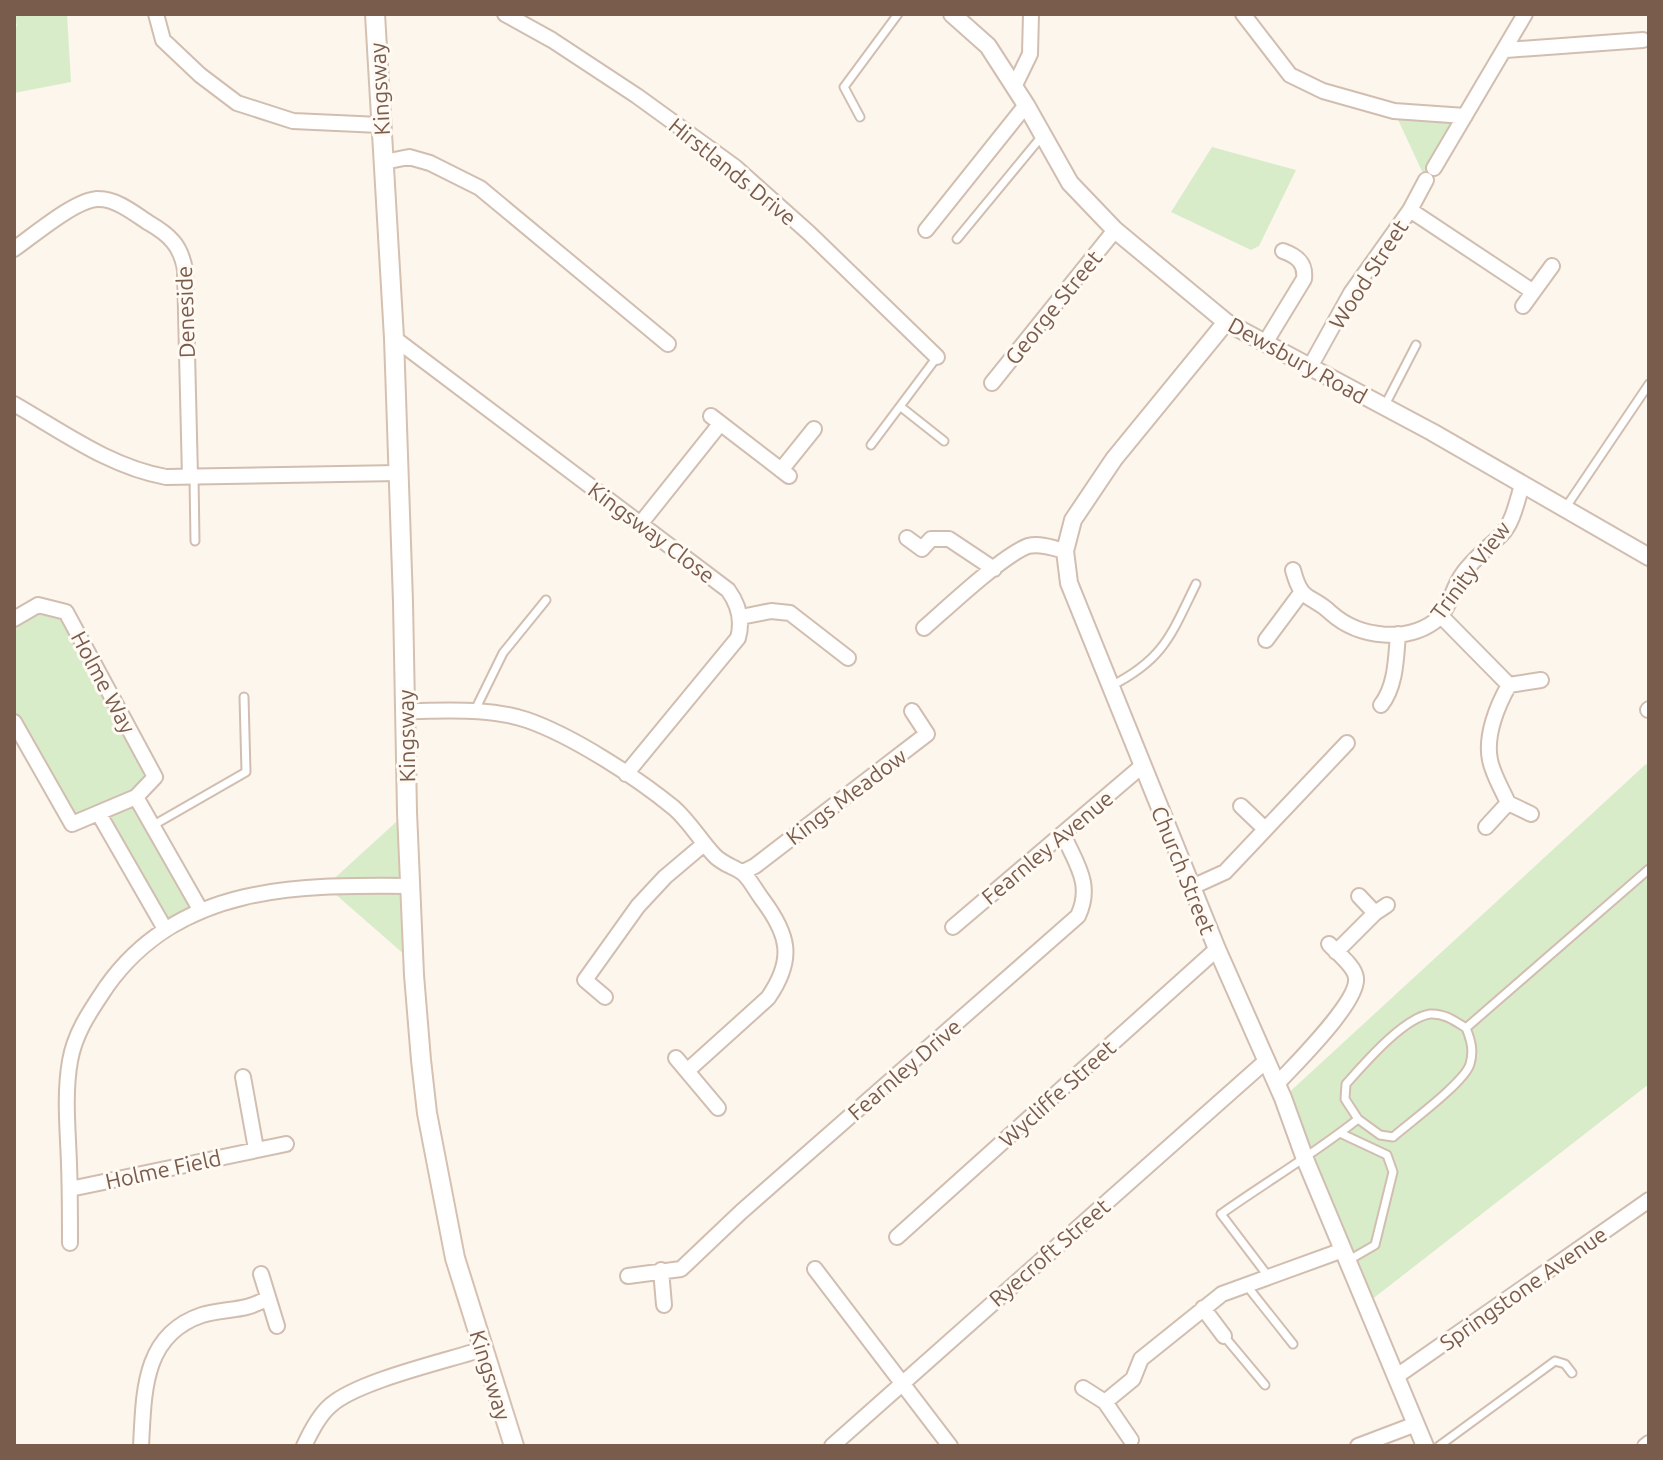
<svg xmlns="http://www.w3.org/2000/svg" width="1663" height="1460" viewBox="0 0 1663 1460" font-family="Ubuntu,sans-serif">
	<rect width="100%" height="100%" fill="#fdf6ec"/>
	<!-- green -->
	<path fill="#d8ecc9" d="M14 14H67L71 82 14 93V28L17 26Z
		M1394 111 1465 116 1426 180Z
		M1212 147 1296 170 1259 246 1251 250 1171 212Z
		M38 605 66 612 155 777 136 797 201 911 165 929 100 814 72 824 14 722V619Z
		M1646 764 1649 767V1084L1366 1304 1283 1098Z
		M407 812 413 962 326 886Z"/>
	<g fill="none" stroke-linecap="round" stroke-linejoin="round">
		<!-- service casing -->
		<g stroke="#d1beb0" stroke-width="11">
			<path id="service" d="M860 117 844 87 898 14
				M957 239 1042 136
				M901 407 944 441
				M1384 407 1416 345
				M871 445 937 357
				M194 477 195 541
				M1566 507 1649 384
				M1111 686C1164 659 1171 635 1196 584
				M475 710 503 653 546 600
				M152 826 246 772 244 697
				M1358 1119 1345 1099 1346 1084C1364 1064 1403 1018 1430 1014 1444 1013 1455 1021 1466 1028
				M1340 1133 1387 1155 1393 1172 1375 1245 1349 1260
				M1268 1276 1221 1214C1266 1182 1314 1154 1358 1119L1380 1135 1393 1137C1409 1123 1465 1082 1470 1064 1474 1051 1471 1040 1466 1028L1649 869
				M1247 1286 1293 1344
				M1224 1336 1265 1385
				M1439 1446 1555 1361 1565 1364 1572 1373"/>
		</g>
		<!-- minor casing -->
		<g stroke="#d1beb0" stroke-width="18">
			<path id="minor" d="M156 14 163 40 200 75 237 103 293 121 380 125
				M505 14 552 40 637 96 735 167 809 233 937 357
				M1243 14 1290 75 1323 91 1394 111 1465 116
				M1506 50 1643 40
				M1014 87 1030 54 1031 14
				M384 162 409 157 430 163 480 188 668 344
				M1434 168 1525 14
				M1410 210 1532 291
				M926 230 1026 105
				M14 249C33 236 77 198 99 199 117 199 135 214 149 223 170 235 181 246 185 270L190 477
				M1523 306 1552 266
				M394 338 728 590C739 605 743 620 738 638L626 774
				M1265 343 1304 279C1306 263 1297 256 1283 251
				M1310 367 1351 293 1410 210 1426 180
				M992 383 1115 230
				M14 404C63 432 110 467 166 477L399 473
				M711 416 789 476
				M781 470 814 429
				M641 523 720 424
				M907 538 922 549 931 539H949L994 569
				M1293 570C1302 604 1310 593 1331 613 1359 638 1409 644 1439 618 1450 607 1453 587 1462 575 1472 560 1488 548 1501 535 1513 523 1517 501 1522 485
				M1441 616 1509 685 1541 680
				M741 617 771 611 790 613 848 658
				M14 619 38 605 66 612 155 777 136 797 72 824 14 722
				M924 628C947 608 1003 555 1028 546 1040 543 1054 548 1065 551
				M1266 640 1301 593
				M1381 705C1396 686 1396 658 1398 634
				M1648 710 1649 709
				M405 711C446 711 488 707 527 720 573 736 636 777 674 808 689 821 700 840 714 855 723 865 736 867 744 874 751 881 756 891 762 899 789 935 795 959 768 998L687 1071
				M136 797 201 911
				M1508 803C1502 789 1493 775 1490 760 1485 736 1497 706 1509 685
				M1241 806 1265 829
				M99 814 165 929
				M1486 827 1508 803 1531 814
				M743 872 755 866 927 734 912 711
				M1192 887 1225 872 1347 743
				M1359 896 1375 913
				M953 927 1142 766
				M1336 952 1375 913 1387 905
				M605 997 585 980 638 906 665 877 704 844
				M676 1058 718 1108
				M243 1077 256 1149
				M1277 1084C1294 1065 1359 1002 1356 978 1355 966 1337 953 1329 944
				M70 1189 286 1144
				M897 1237 1217 949
				M70 1243C70 1217 70 1191 69 1164 68 1131 64 1095 70 1061 75 1032 91 1010 107 986 180 884 297 885 410 886
				M815 1269 950 1446
				M661 1270 664 1305
				M261 1274 277 1326
				M628 1276 681 1269 741 1212 1078 916C1093 884 1076 864 1063 834
				M1203 1308 1224 1336
				M1397 1376 1649 1200
				M1083 1388 1105 1402 1131 1440
				M1105 1402 1133 1379 1141 1359 1222 1294 1343 1250
				M141 1446C144 1394 142 1335 202 1315 224 1308 247 1312 267 1298
				M304 1446C310 1433 320 1414 331 1405 358 1381 446 1361 483 1349
				M832 1446 1267 1060
				M1358 1446 1416 1424
				M1645 1446 1649 1443"/>
		</g>
		<!-- tertiary casing -->
		<g stroke="#d1beb0" stroke-width="20">
			<path id="tertiary" d="M952 14 988 46 1026 105 1070 183 1115 230 1226 322 1432 432 1649 557
				M1226 322 1114 459 1073 520 1065 551 1069 583 1217 949 1283 1098 1305 1159 1425 1446"/>
		</g>
		<!-- secondary casing -->
		<g stroke="#d6c0b0" stroke-width="22">
			<path id="secondary" d="M375 14 394 338 403 602 407 812 414 975 421 1060 427 1113 455 1258 514 1446"/>
		</g>
		<!-- service -->
		<use href="#service" stroke="#fff" stroke-width="7"/>
		<!-- minor -->
		<use href="#minor" stroke="#fff" stroke-width="14"/>
		<!-- tertiary -->
		<use href="#tertiary" stroke="#fff" stroke-width="16"/>
		<!-- secondary -->
		<use href="#secondary" stroke="#fff" stroke-width="18"/>
	</g>
	<g text-anchor="middle" dominant-baseline="central" stroke-width="6" stroke-linejoin="round" paint-order="stroke">
		<!-- street labels -->
		<g font-size="22" fill="#7a5c4d" stroke="#fffaf3">
			<text transform="translate(379 89) rotate(-93)">Kingsway</text>
			<text transform="translate(733 171) rotate(39)">Hirstlands Drive</text>
			<text transform="translate(1368 274) rotate(-57)">Wood Street</text>
			<text transform="translate(1053 307) rotate(-51)">George Street</text>
			<text transform="translate(185 312) rotate(-92)">Deneside</text>
			<text transform="translate(1298 360) rotate(29)">Dewsbury Road</text>
			<text transform="translate(652 532) rotate(37)">Kingsway Close</text>
			<text transform="translate(1470 570) rotate(-53)">Trinity View</text>
			<text transform="translate(104 682) rotate(62)">Holme Way</text>
			<text transform="translate(406 736) rotate(-91)">Kingsway</text>
			<text transform="translate(846 796) rotate(-37)">Kings Meadow</text>
			<text transform="translate(1047 847) rotate(-40)">Fearnley Avenue</text>
			<text transform="translate(1184 870) rotate(68)">Church Street</text>
			<text transform="translate(904 1069) rotate(-41)">Fearnley Drive</text>
			<text transform="translate(1057 1093) rotate(-42)">Wycliffe Street</text>
			<text transform="translate(163 1169) rotate(-12)">Holme Field</text>
			<text transform="translate(1049 1252) rotate(-41)">Ryecroft Street</text>
			<text transform="translate(1523 1288) rotate(-35)">Springstone Avenue</text>
			<text transform="translate(491 1375) rotate(73)">Kingsway</text>
		</g>
	</g>
	<!-- border -->
	<rect width="1663" height="1460" fill="none" stroke="#7a5c4d" stroke-width="32"/>
</svg>
